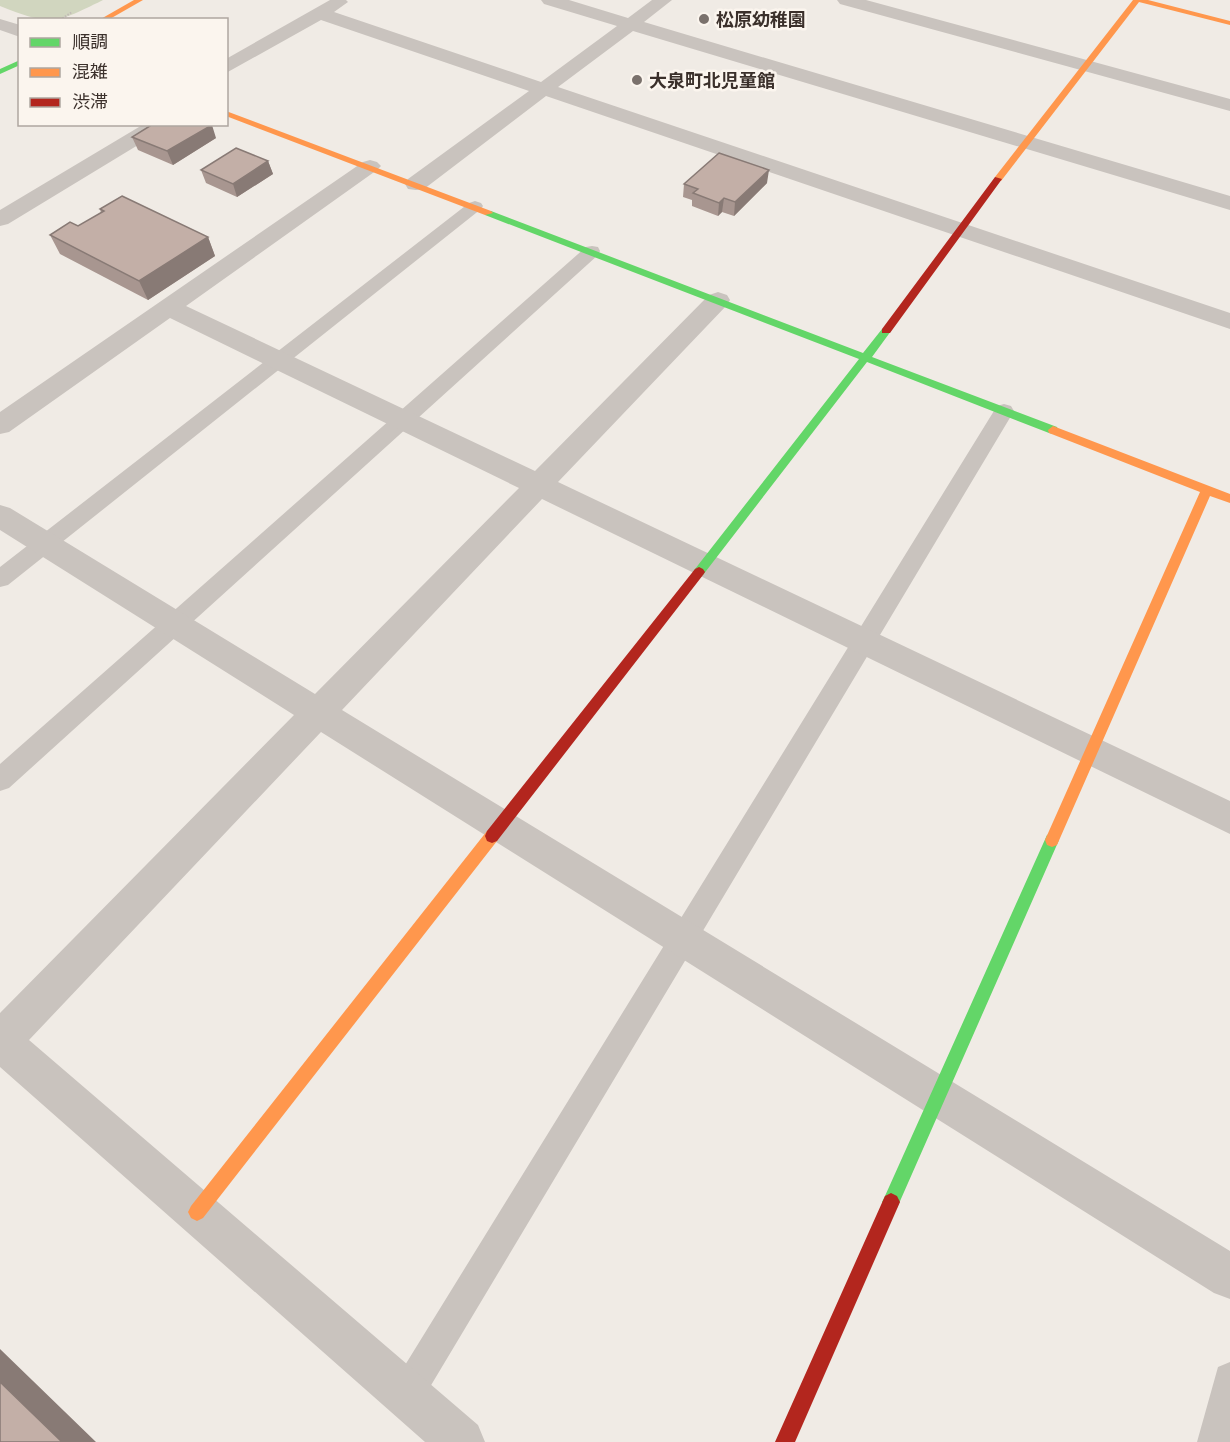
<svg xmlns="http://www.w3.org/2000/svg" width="1230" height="1442" viewBox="0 0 1230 1442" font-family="Poppins,'Noto Sans JP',sans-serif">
	<rect width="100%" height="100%" fill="#f0ebe5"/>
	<!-- green -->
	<path fill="#d1d6bf" d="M0 0H103C55 24 50 26 0 6Z"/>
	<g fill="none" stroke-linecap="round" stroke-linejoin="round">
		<!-- path -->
		<path stroke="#c2bbb6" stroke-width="2" stroke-dasharray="1.5 1.5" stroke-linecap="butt" d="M60 20 72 12"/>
		<!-- lane -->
		<path fill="#c9c3be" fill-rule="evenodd" d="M475 201 481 203 483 206 481 209 8 585 0 587V567L469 203Z
			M592 246 598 247 600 251 598 255 9 788 0 791V764L586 247Z
			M1004 404 1011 406 1014 411 418 1407 406 1412 394 1407 389 1395 394 1383 997 406Z
			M1230 1362V1442H1197L1218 1367Z"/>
		<!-- street -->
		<path fill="#c9c3be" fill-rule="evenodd" d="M330 0H346L348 2 334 12 541 82 617 26 544 4 541 0H569L628 18 652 0H672L644 22 1230 196V210L633 31 558 87 1230 313V329L546 96 424 189 416 190 408 189 405 184 408 179 529 91 321 20 226 73V59Z
			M837 0H866L1230 99V111L840 4Z
			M0 19 20 25V37L0 30Z
			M144 124H169L166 128 8 224 0 226V210Z
			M370 160 377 162 381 166 377 170 186 306 535 471 709 295 718 292 727 295 730 300 727 305 558 482 1230 801V834L542 499 342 710 1230 1251V1299L1214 1293 321 732 29 1040 478 1425 485 1442H425L0 1067V1013L294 715 0 530V505L10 508 315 694 519 488 170 318 9 432 0 434V412L363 162Z"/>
		<!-- fast -->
		<path fill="#63d668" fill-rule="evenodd" d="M20 60V65L0 74V69Z
			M485 211H491L863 353 882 329H890L891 331 872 357 1057 427 1058 430 1053 434 1049 433 867 362 703 575H695L693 572 695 569 859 359 485 215Z
			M1052 833 1057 835 1059 840 897 1208 891 1211 885 1208 882 1202 885 1196 1047 835Z"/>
		<!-- slow -->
		<path fill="#ff974d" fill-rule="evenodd" d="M134 0H143L108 20H99Z
			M1133 0H1148L1230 21V25L1139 2 1001 181H995V177Z
			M226 111 491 211 493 213 485 215 226 116Z
			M1053 426 1230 494V503L1210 496 1057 845 1052 847 1047 845 1045 840 1200 492 1049 433 1048 430Z
			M492 829 497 831 499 836 497 841 203 1218 197 1221 191 1218 188 1212 191 1206 487 831Z"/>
		<!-- jam -->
		<path fill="#b3261e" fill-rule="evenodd" d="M995 177 1002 179 890 333H882V329Z
			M699 567 703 569 705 572 703 575 497 841 492 843 487 841 485 836 487 831 695 569Z
			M891 1193 897 1196 900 1202 795 1442H775L885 1196Z"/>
	</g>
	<!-- wall -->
	<path fill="#a89690" d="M132 137 216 138 173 165 138 150Z
		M268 161 273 174 237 197 206 183 201 170Z
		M767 183 734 216 722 212 718 216 692 206V200L683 197 684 184Z
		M100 209 208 237 215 256 148 300 60 254 50 235 78 226 101 213Z"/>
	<!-- shaded-wall -->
	<path fill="#887a75" d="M212 125 216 138 173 165 167 151Z
		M268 161 273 174 237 197 233 184Z
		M769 170 767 183 734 216 735 202Z
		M724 198 722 212 718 216 719 203Z
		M208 237 215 256 148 300 139 281Z
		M0 1349 96 1442H62L0 1382Z"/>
	<!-- building -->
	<path fill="#c3afa7" stroke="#887a75" stroke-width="1.5" d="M153 124H210L212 125 167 151 132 137Z
		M236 148 268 161 233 184 201 170Z
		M719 153 769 170 735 202 724 198 719 203 693 193 698 189 684 184Z
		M122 196 208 237 139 281 50 235 70 222 78 226 104 211 100 209Z
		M0 1382 62 1442H0Z"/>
	<!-- markers -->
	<g fill="#7a716c" stroke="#fbf5ee" stroke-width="2">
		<circle cx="704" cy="19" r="6"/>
		<circle cx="637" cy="80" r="6"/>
	</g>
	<g text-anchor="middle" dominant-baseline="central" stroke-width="5" stroke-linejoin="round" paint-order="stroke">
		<!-- far-poi labels -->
		<g font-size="18" font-weight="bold" fill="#3b302b" stroke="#fbf5ee" text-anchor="start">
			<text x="716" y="19">松原幼稚園</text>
			<text x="649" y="80">大泉町北児童館</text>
		</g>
	</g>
	<!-- legend -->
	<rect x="18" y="18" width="210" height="108" fill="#fbf5ee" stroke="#aea6a0" stroke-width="1.5"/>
	<rect x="30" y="38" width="30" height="9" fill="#63d668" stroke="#aea6a0" stroke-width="1.5"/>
	<text x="72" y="48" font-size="18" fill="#3b302b">順調</text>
	<rect x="30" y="68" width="30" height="9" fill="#ff974d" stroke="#aea6a0" stroke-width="1.5"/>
	<text x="72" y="78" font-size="18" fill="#3b302b">混雑</text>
	<rect x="30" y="98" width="30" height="9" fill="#b3261e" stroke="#aea6a0" stroke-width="1.5"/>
	<text x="72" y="108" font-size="18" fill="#3b302b">渋滞</text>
</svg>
